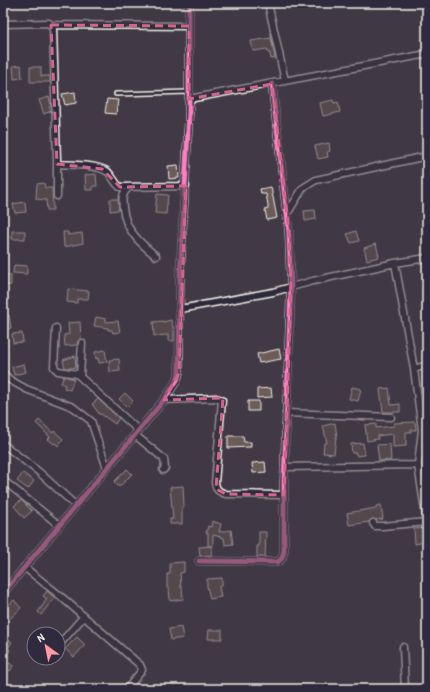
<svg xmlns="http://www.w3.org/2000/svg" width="430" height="692" viewBox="0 0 430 692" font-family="'Patrick Hand',sans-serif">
	<rect width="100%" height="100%" fill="#413945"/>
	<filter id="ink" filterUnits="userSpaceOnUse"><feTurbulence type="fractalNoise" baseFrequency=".025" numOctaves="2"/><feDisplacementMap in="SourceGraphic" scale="8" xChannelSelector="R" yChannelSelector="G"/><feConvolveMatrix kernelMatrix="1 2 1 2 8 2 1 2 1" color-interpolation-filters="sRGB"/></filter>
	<g filter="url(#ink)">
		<!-- building -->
		<path fill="#6c5c59" stroke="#f4f1e8" d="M271 38 275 58 271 59 270 53H268L267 49 253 51 251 41Z
			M21 65 22 78 14 79 13 66Z
			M30 67H41V76H50V82H30Z
			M75 92 76 103 65 105 62 94Z
			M49 97 51 106 49 107 51 111 44 114 39 100Z
			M107 99 118 100 116 114 105 113Z
			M333 100 334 103 338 102 340 112 323 116 320 103Z
			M329 143 330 151 327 152 328 157 318 159 315 146Z
			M178 165 179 178 169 179 168 166Z
			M96 174 97 186H93V190H86L85 175Z
			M44 183 45 188H52L53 210H47L46 200 36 199 37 184Z
			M271 187 277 218 267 220 265 210 268 209V205L266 194H261L260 189Z
			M157 194 168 195 166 214 155 213Z
			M110 199H118L119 210 110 211Z
			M25 202 26 212 15 213 13 204Z
			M315 210 316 219 305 221 304 211Z
			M12 231H25V239H12Z
			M356 231 359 241 351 243 347 234Z
			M63 232H68V235L82 233 83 243 64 247Z
			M376 244 379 257 367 260 364 248Z
			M14 265 27 266V274L13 273Z
			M3 275H11V285L3 286Z
			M68 289 89 291 88 299H77V303L67 302Z
			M9 315 11 328 4 330 3 316Z
			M96 317 106 319V322L118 321 120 332 113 333 112 330H108V328L94 326Z
			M171 320 174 331V341H168V335L154 336 153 322 163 321V322Z
			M80 322 81 339 78 341 77 345 65 346 64 335 69 334 68 323Z
			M22 333 23 342 13 343 12 334Z
			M279 349 281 359 259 363 257 354Z
			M105 350 107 362 99 363 98 358 96 359 95 352Z
			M75 356 76 367 71 368H65L63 360Z
			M119 359 120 371 110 372 109 360Z
			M24 364 26 372 14 375 12 367Z
			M64 376 74 379 70 390 64 388 65 385 61 383Z
			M352 387 361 389 358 401 349 399Z
			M271 388 272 397 257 398V389Z
			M389 388 391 405 400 404V412H383L380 389Z
			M125 393 133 401 127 407 119 399Z
			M98 399 119 418 115 424 101 414 100 415 92 404Z
			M248 401H259V411H248Z
			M39 420 53 433 54 431 63 439 58 446 55 443 54 444 48 439 50 437 36 423Z
			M415 422 416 430H411V432H406V446L393 447V434L377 436 378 439 367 441 365 425 376 424V428L394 426V423Z
			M335 423 337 437H336L334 454 323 453 324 443H327L323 426Z
			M228 436H243L244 442H251V447L228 448Z
			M363 443 365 455 357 456 356 453H352L351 444Z
			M390 444 391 460 379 461 377 445Z
			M265 462 266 472 253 473 252 463Z
			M127 469 132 474 119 487 114 482Z
			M23 473 34 481 28 489 17 481Z
			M183 486 184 507H182V524H170V519H173L170 487Z
			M21 500 32 511 24 518 14 506Z
			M381 505 383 519 376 520 372 519 369 522 349 525 347 513 376 508V506Z
			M212 521 221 524 219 532 231 530 233 544 225 545 224 538 213 535V546H208V533H206L208 526 211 527Z
			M422 528 425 542 415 544 414 529Z
			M259 532H266L265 557H257V546H259Z
			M211 546 212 555 200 556 199 547Z
			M184 562V572L180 573 181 588 182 587 183 599 170 601 169 588H167V574H170V563Z
			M222 578V586H219L221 597 210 599 207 586V579Z
			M47 591 55 598 52 602H51L41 615 38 612 47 599 43 596Z
			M14 600 21 608 3 625V610Z
			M181 627 183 638 171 640 169 629Z
			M209 630H222V639H208Z
			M77 637 85 645 74 657 65 649Z
			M7 639 12 642 8 648 10 650 4 659 13 666 10 671 3 667V645Z"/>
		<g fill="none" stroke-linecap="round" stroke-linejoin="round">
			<!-- lane casing -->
			<g stroke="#f4f1e8" stroke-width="6">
				<path id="lane" d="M116 94 189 92"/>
			</g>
			<!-- street casing -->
			<g stroke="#f4f1e8" stroke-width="9">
				<path id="street" d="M268 3 285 81
					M3 24 49 23 53 29 57 160V196
					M51 25 189 26
					M189 99 427 54
					M57 164C71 165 97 164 108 172 113 177 115 183 120 187L186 186
					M129 187C122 193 122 199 123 208 125 230 140 243 156 256
					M287 214 303 188 316 180 427 156
					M395 263 414 369
					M180 309 273 292 313 281 395 263 427 258
					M56 328 54 367 58 371 77 374 138 430
					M3 373 10 380 26 389 73 407 91 421 107 468
					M80 376 82 343
					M164 400 216 398 222 400 215 483C216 490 219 492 226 494L284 495
					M286 413 391 417
					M135 435 164 459 165 468 163 470
					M3 444 39 472 75 505
					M418 465 422 430 414 369 427 365
					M285 467 418 465 427 523
					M3 480 59 525
					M373 523 375 526H382L427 522
					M199 561 278 562 282 558 284 551V483L291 287 289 232 272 84
					M24 567 58 594 140 665 142 670 127 689
					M3 593 164 400 177 380 179 373 180 276 189 113V3
					M58 646 84 616
					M403 647 405 689"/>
			</g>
			<!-- lane -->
			<use href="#lane" stroke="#2f2a3d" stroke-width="3"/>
			<!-- street -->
			<use href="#street" stroke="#2f2a3d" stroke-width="6"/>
			<!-- cycleway casing -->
			<g stroke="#2f2a3d" stroke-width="8">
				<path id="cycleway" d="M199 561 278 562 282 558 284 551V483L291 287 289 232 272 84
					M3 593 164 400 177 380 179 373 180 276 189 113V3"/>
			</g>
			<!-- cycleway -->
			<use href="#cycleway" stroke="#ff80c0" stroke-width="5"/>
		</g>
	</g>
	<!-- marked area -->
	<path d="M0 0H430V692H0ZM51 25 189 26V99L272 84 289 232 291 287 284 495 226 494 216 489 223 398 164 400 179 373 186 186 120 187 102 169 57 164Z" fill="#413945" fill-opacity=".55" fill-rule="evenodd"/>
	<path fill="none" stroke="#d4648c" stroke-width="3" stroke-dasharray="8 5" stroke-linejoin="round" d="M51 25 189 26V99L272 84 289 232 291 287 284 495 226 494 216 489 223 398 164 400 179 373 186 186 120 187 102 169 57 164Z"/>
	<!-- margin -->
	<rect width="430" height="692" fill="none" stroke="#2f2a3d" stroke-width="16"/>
	<rect x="8" y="8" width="414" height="676" fill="none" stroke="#f4f1e8" stroke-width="1.5" filter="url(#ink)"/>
	<!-- north arrow -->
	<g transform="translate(46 646) rotate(327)"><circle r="19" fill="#2f2a3d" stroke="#7e7a81"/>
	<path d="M0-3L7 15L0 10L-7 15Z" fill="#ff9aa2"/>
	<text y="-6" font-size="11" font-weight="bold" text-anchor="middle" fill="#f4f1e8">N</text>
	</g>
</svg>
